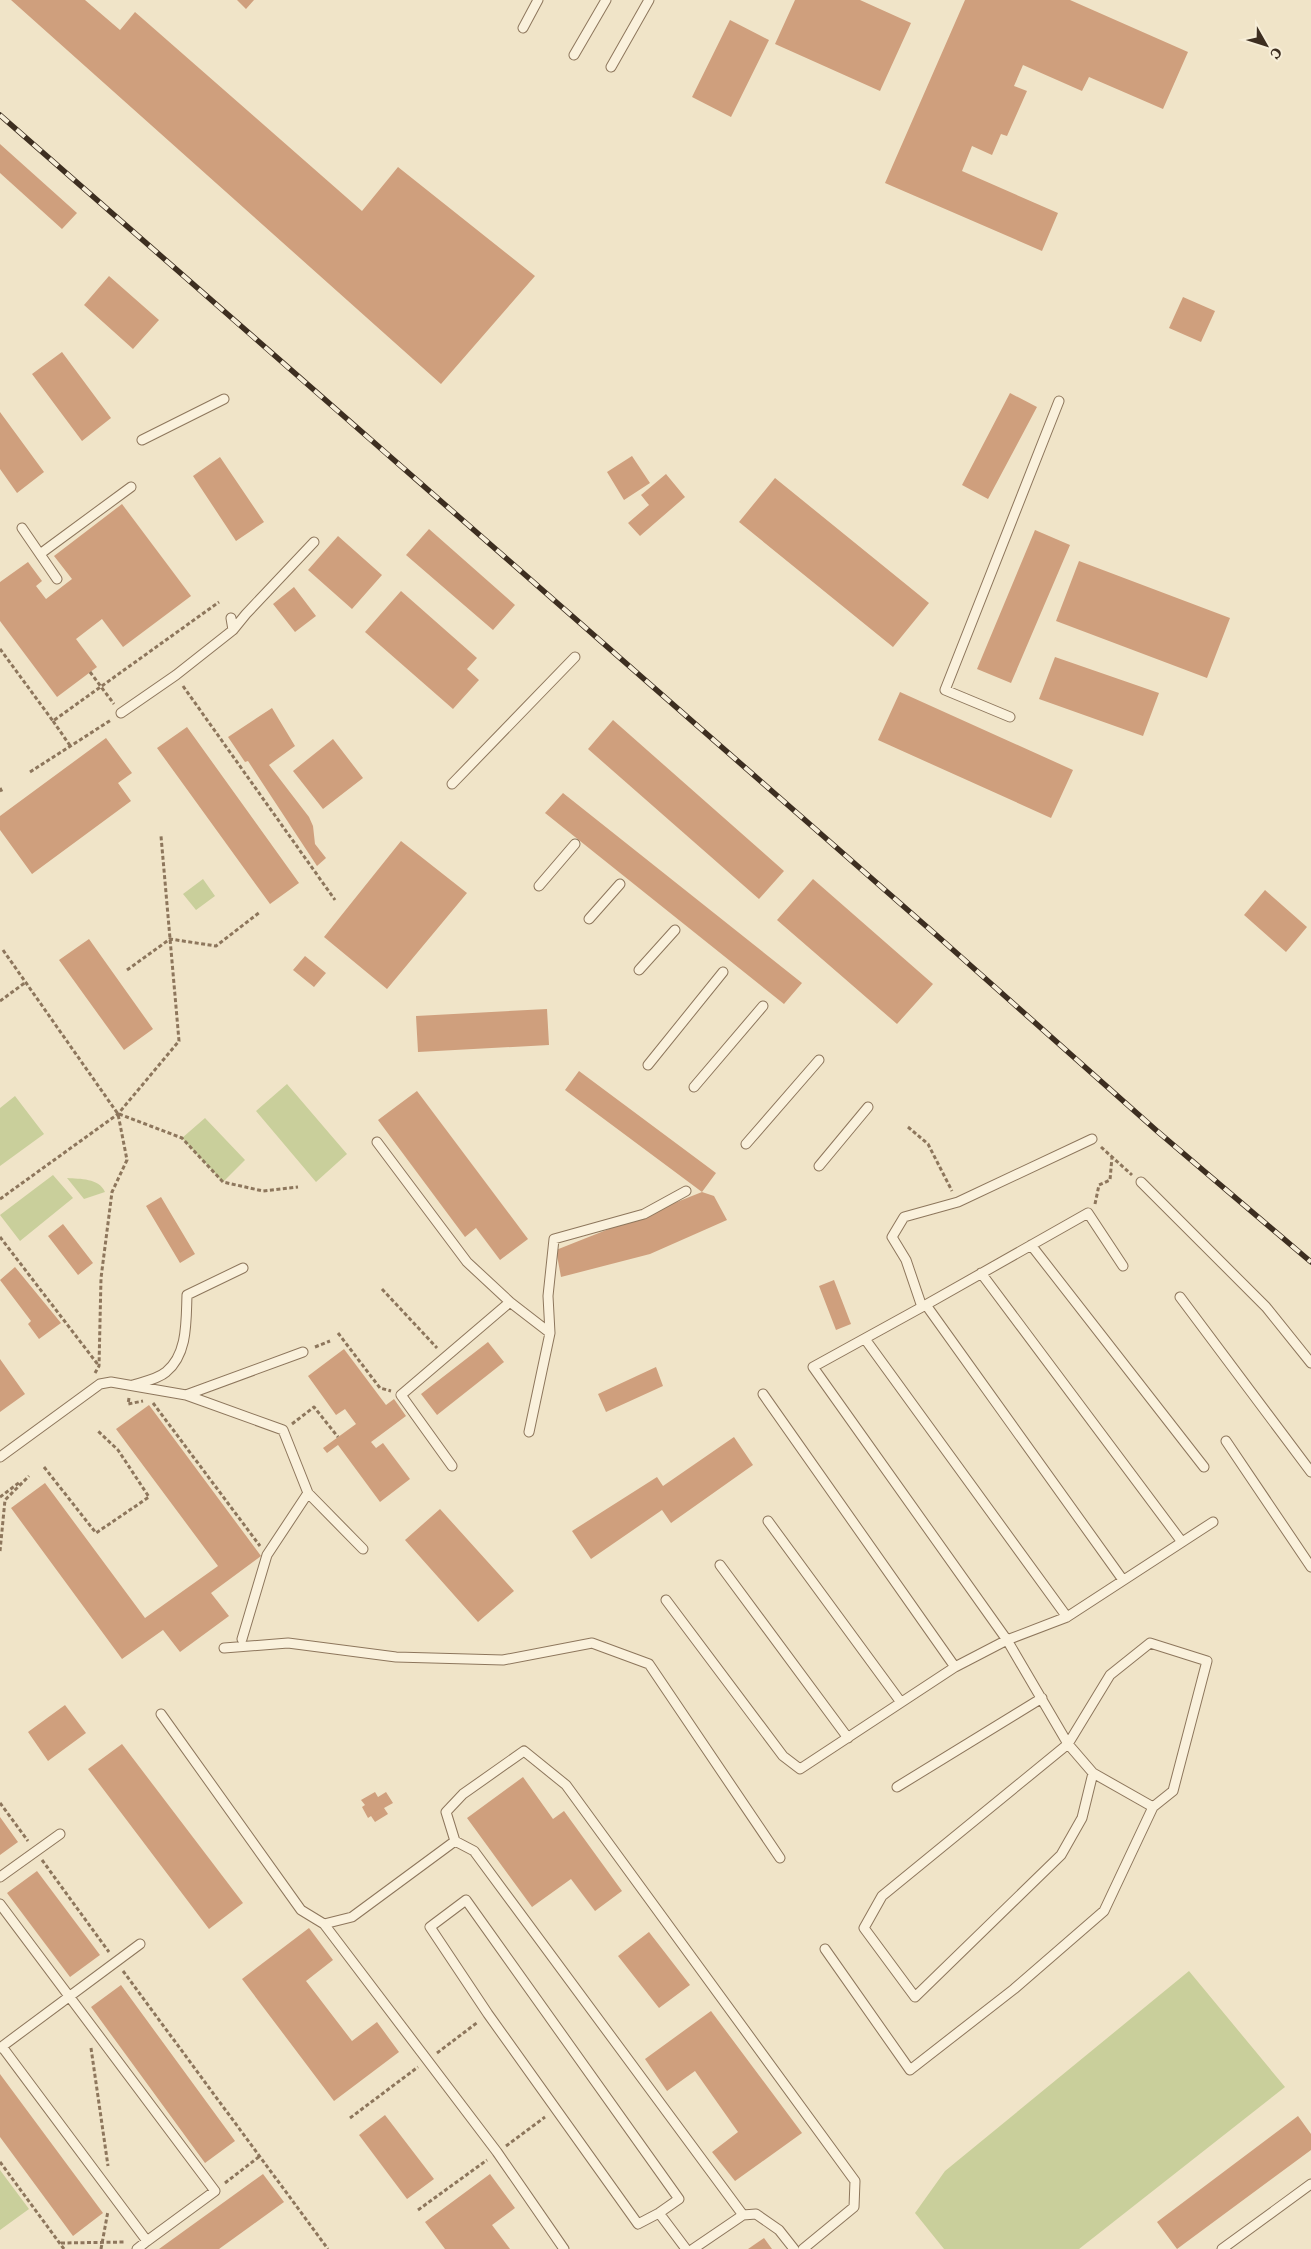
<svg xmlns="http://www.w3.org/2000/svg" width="1311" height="2249" viewBox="0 0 1311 2249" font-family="'Roboto Serif',serif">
	<rect width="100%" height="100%" fill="#f0e4c8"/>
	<!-- green -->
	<path fill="#c9cf9b" d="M203 879 215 896 196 910 183 894Z
		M287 1084 347 1154 316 1182 256 1111Z
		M15 1096 44 1134 0 1166V1108Z
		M205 1118 245 1160 223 1182 182 1138Z
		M53 1175 73 1198 20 1241 0 1215Z
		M67 1178C80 1179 99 1178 105 1192L84 1199Z
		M1189 1971 1285 2087 1079 2249H944L915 2213 945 2171Z
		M0 2170 29 2209 0 2230Z"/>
	<!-- building -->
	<path fill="#cf9f7d" d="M11 0H85L120 30 135 12 362 211 398 167 535 276 441 384Z
		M237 0H254L246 9Z
		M795 0H860L911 23 880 91 775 44Z
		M965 0H1070L1188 52 1163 109 1089 77 1082 91 1023 65 1014 86 1027 91 1007 136 1001 134 992 155 972 146 962 171 1058 213 1042 251 885 183Z
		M730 20 769 40 731 117 692 97Z
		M0 144 77 213 62 229 0 173Z
		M109 276 159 320 133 349 84 305Z
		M1183 297 1215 311 1201 342 1169 328Z
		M62 352 111 418 82 441 32 374Z
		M1010 393 1037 407 988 499 962 485Z
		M0 412 44 472 17 493 0 469Z
		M632 456 650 483 624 500 607 472Z
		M220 457 264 522 236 541 193 476Z
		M666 474 685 497 640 536 628 523 649 505 641 495Z
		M775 478 929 603 893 647 739 522Z
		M122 504 191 596 123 647 102 619 76 639 97 667 57 697 0 621V582L28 562 42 581 36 586 46 599 72 579 54 556Z
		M429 529 515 605 493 630 406 555Z
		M1035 530 1070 545 1011 683 977 669Z
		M338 536 382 575 352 609 308 570Z
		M1079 561 1230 618 1207 678 1056 621Z
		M294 587 316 616 295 632 273 604Z
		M401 591 477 658 467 669 479 680 453 709 365 632Z
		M1055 657 1159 693 1143 736 1039 699Z
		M900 692 1073 770 1051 818 878 740Z
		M272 708 295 746 269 765 309 817 313 826 315 844 326 858 317 866 248 761 245 762 228 737Z
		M613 720 784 871 759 899 588 749Z
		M187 727 299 883 270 904 157 748Z
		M106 738 132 773 118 783 131 801 32 874 0 830V816Z
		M333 739 363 778 323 809 293 771Z
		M563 793 802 983 784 1004 545 813Z
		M401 841 467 893 387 989 324 937Z
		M813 879 933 984 897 1024 777 920Z
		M1265 890 1307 927 1286 952 1244 915Z
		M89 939 153 1029 124 1050 59 960Z
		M305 956 326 973 314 987 293 970Z
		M547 1009 549 1045 418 1052 416 1016Z
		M579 1071 716 1173 702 1192 565 1090Z
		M417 1091 528 1239 500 1260 476 1228 465 1237 378 1120Z
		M702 1192 714 1196 727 1220 650 1254 561 1277 556 1250Z
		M161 1197 195 1254 180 1263 146 1206Z
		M63 1224 93 1263 78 1275 48 1236Z
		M15 1267 61 1323 39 1339 28 1324 31 1321 0 1280Z
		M834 1280 851 1324 836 1330 819 1286Z
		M488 1342 504 1362 437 1415 421 1394Z
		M344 1349 386 1405 394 1399 406 1416 371 1442 376 1448 383 1443 410 1479 380 1502 338 1445 327 1453 323 1448 356 1424 345 1409 336 1415 308 1376Z
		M0 1359 25 1394 0 1412Z
		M656 1367 663 1386 606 1412 598 1394Z
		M149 1405 261 1556 211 1593 229 1616 180 1652 163 1630 122 1659 11 1508 45 1483 145 1618 218 1566 116 1429Z
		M734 1437 753 1465 671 1523 662 1510 591 1559 572 1531 657 1477 663 1486Z
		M440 1509 514 1591 478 1622 405 1540Z
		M65 1705 86 1733 48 1761 28 1732Z
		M122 1744 243 1903 209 1929 88 1769Z
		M523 1777 553 1819 564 1811 622 1891 595 1911 571 1879 532 1907 467 1818Z
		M375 1792 378 1797 386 1792 393 1803 384 1808 388 1814 375 1822 371 1816 368 1818 362 1807 365 1805 361 1800Z
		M0 1817 18 1842 0 1855Z
		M37 1871 100 1955 70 1977 7 1893Z
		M309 1928 333 1960 306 1981 352 2041 377 2022 399 2052 334 2101 242 1979Z
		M649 1932 690 1985 659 2008 618 1956Z
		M121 1985 235 2141 205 2163 91 2007Z
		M711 2011 802 2133 735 2181 712 2152 738 2132 695 2071 667 2091 645 2059Z
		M0 2074 103 2213 73 2236 0 2137Z
		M385 2115 434 2179 407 2199 359 2135Z
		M1298 2116 1311 2134V2150L1177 2249 1157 2222Z
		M263 2174 284 2202 219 2249H159Z
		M490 2174 515 2208 492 2225 510 2249H445L425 2222Z
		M764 2238 772 2249H748Z"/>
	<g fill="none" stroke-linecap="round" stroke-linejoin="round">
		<!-- lane casing -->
		<g stroke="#8d765c" stroke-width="11">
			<path id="lane" d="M523 28 538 0
				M574 55 606 0
				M611 67 649 0
				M142 440 224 399
				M22 528 57 579
				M40 554 131 487
				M233 630 246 614 314 542
				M121 713 176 675 233 630 231 618
				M1010 717 945 690 1059 401
				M452 784 575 657
				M539 886 575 844
				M589 919 620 884
				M639 970 675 930
				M648 1065 723 972
				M694 1087 763 1006
				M377 1142 467 1262 510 1302 550 1333 529 1432
				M746 1144 819 1060
				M819 1166 868 1107
				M1141 1182 1266 1307 1311 1363
				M1031 1245 1204 1467
				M981 1273 1182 1542
				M1180 1297 1311 1472
				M926 1305 1123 1580
				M922 1307 1088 1213 1123 1266
				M550 1333 548 1296 554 1239 644 1214 686 1191
				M865 1339 1067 1617
				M133 1385C143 1382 158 1379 166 1372 188 1354 186 1321 187 1295L243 1268
				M763 1394 955 1667
				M186 1395 283 1430 308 1493 363 1549
				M1226 1441 1311 1567
				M0 1457 100 1384 111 1382 186 1395 303 1352
				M452 1466 401 1395 510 1302
				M768 1521 900 1701
				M720 1565 848 1738
				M666 1600 783 1756 800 1769 955 1667 1007 1640 1067 1617 1213 1522
				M242 1639 267 1555 308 1493
				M224 1648 288 1643 396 1657 503 1660 592 1643 649 1664 780 1858
				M161 1714 301 1910 324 1924 352 1917 455 1841 474 1851 743 2215
				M1093 1773 1082 1818 1061 1855 915 1997 864 1928 882 1896 1068 1744 1110 1675 1150 1643 1207 1661 1173 1791 1153 1807
				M897 1787 1042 1698
				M455 1841 446 1812 463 1794 524 1751 566 1785 855 2181 854 2207 803 2249
				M0 1877 60 1834
				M466 1900 679 2199 659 2213 638 2224 488 2014 430 1927Z
				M0 1904 215 2191 147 2241 3 2048
				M324 1924 497 2152 564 2249
				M825 1949 910 2070 1014 1989 1104 1911 1153 1807 1093 1773 1068 1744 1007 1640 813 1367 922 1307 906 1260 892 1237 904 1217 958 1202 1092 1139
				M0 2048 140 1944
				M659 2213 686 2249
				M137 2249 147 2241
				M693 2249 743 2215 756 2214 779 2230 794 2249
				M1222 2249 1311 2184"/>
		</g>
		<!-- path -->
		<path stroke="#8d765c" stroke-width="3" stroke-dasharray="4 2.5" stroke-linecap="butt" d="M0 649 53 721 219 602
			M90 672 114 704
			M183 686 335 900
			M53 721 71 747
			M30 772 111 720
			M0 788 2 792
			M3 950 118 1114 127 1160 112 1192 101 1278 99 1366 95 1373
			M127 970 170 939 216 946 260 912
			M0 1001 26 982
			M119 1114 182 1138 223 1182 263 1191 298 1187
			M908 1127 928 1144 952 1191
			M1101 1147 1132 1175
			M0 1199 118 1114 179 1041 161 836
			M1095 1204 1099 1185 1110 1180 1112 1157
			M0 1237 99 1366
			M382 1289 437 1348
			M338 1333 380 1388 391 1391
			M315 1347 330 1341
			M129 1398 128 1404 143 1401
			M153 1403 260 1546
			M292 1424 314 1407 338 1437
			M44 1467 96 1533 149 1497 118 1450 98 1431
			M0 1497 20 1482
			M0 1551 5 1500 29 1476
			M0 1803 28 1841
			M42 1860 109 1952
			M123 1971 328 2249
			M91 2048 108 2166
			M437 2053 478 2022
			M350 2118 418 2067
			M506 2146 545 2117
			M0 2162 64 2249
			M225 2183 260 2156
			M418 2210 487 2160
			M61 2243 126 2242
			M101 2249 108 2211"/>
		<!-- lane -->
		<use href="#lane" stroke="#faf1dc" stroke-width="9"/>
		<!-- rail casing -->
		<g stroke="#3d2e20" stroke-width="5.5">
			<path id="rail" d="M0 115 934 933 1157 1131 1311 1262"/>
		</g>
		<!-- rail -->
		<use href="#rail" stroke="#f7eed8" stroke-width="4" stroke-dasharray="11" stroke-linecap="butt"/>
	</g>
	<!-- north arrow -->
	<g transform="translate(1266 45) rotate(129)" stroke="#f7eed8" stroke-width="4" paint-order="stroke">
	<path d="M0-4L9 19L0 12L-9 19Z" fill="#3d2e20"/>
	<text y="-8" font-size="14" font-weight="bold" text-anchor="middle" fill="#3d2e20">С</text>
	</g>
</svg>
